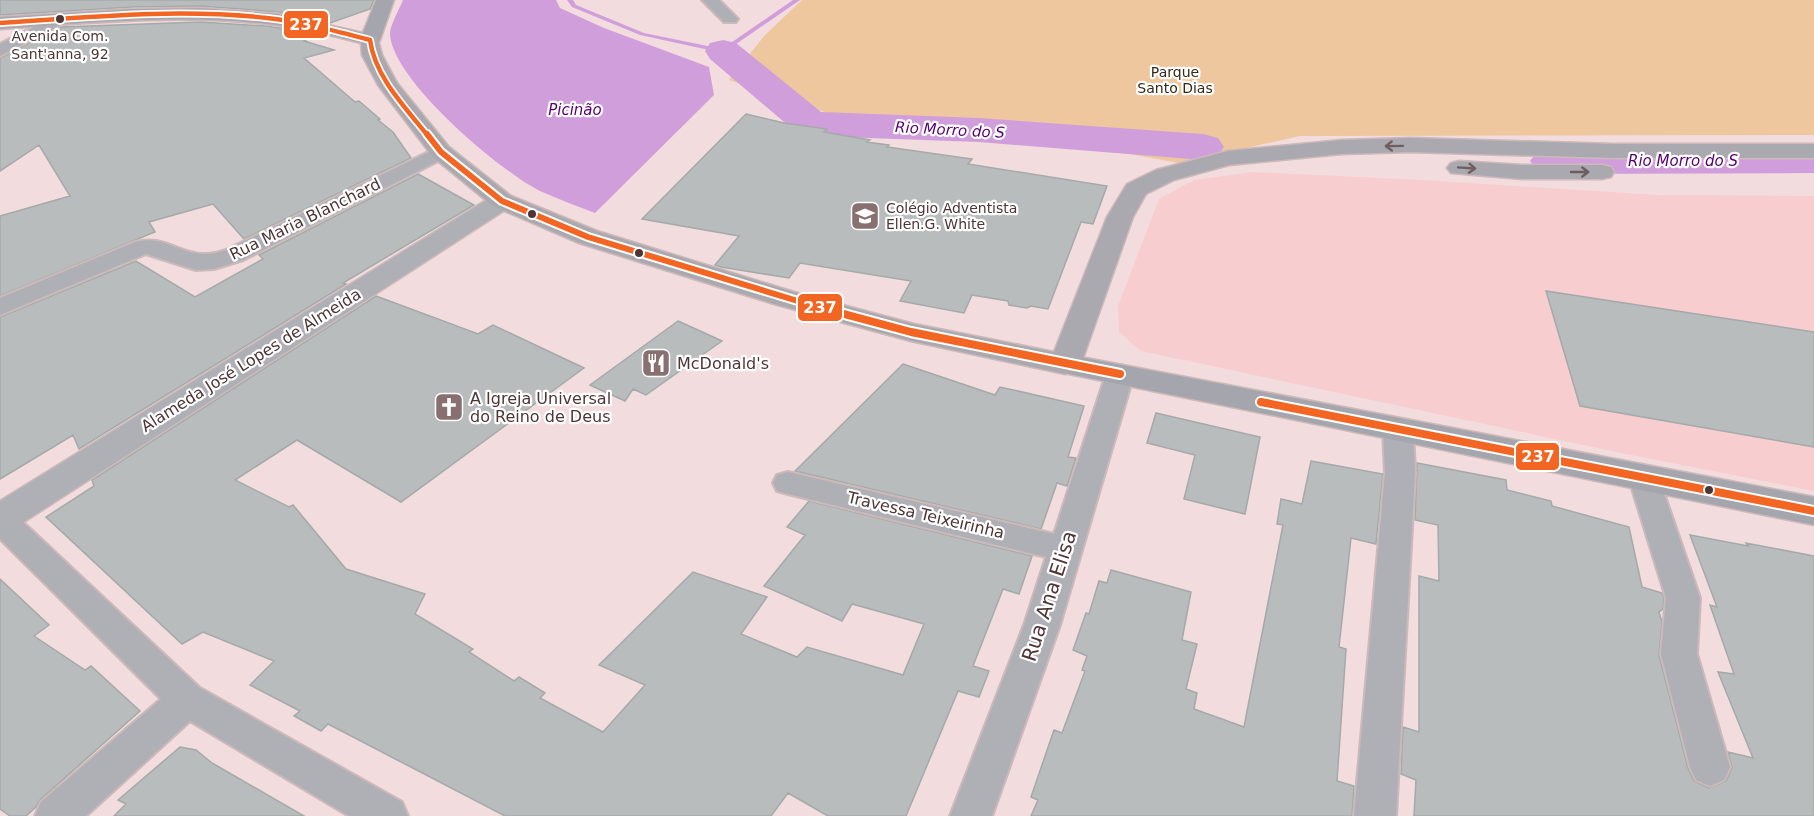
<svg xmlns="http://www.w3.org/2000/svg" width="1814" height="816" viewBox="0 0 1814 816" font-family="'DejaVu Sans',sans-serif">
	<rect width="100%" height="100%" fill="#f3dcdd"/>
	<!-- built -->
	<path fill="#f8cdcf" d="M1253 172 1423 180 1656 195 1814 196V491L1621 453 1141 351 1119 332 1118 306 1159 199 1194 180Z"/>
	<!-- green -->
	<path fill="#eec79e" d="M802 0H1814V135L1300 136 1179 163 986 128 863 125 729 80 765 35Z"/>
	<!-- water -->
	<path fill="#d19edc" d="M403 0H556L560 8 604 28 709 67 714 95 595 213C577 206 558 199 540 191 500 171 392 80 390 34 390 25 399 10 403 0Z"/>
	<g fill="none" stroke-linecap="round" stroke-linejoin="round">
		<!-- stream -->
		<path fill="#d19edc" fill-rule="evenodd" d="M567 0H573L576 5 644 33 722 49 793 0H800L723 53 640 35 572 7Z"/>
		<!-- river -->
		<path fill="#d19edc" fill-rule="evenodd" d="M723 40 736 43 821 112 979 118 1203 134 1218 138 1224 147 1218 156 1203 160 979 142 811 136 797 133 710 59 705 51 710 43Z
			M1814 147V173L1552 174 1537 170 1530 161 1537 152 1552 148Z"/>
	</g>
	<!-- building -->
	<path fill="#b8bcbd" stroke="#a4a9a9" stroke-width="1.5" d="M0 0H374L370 9 330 23 279 12 200 6 133 7 0 15Z
		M200 22 266 26 305 32 295 35 306 40 304 41 334 50 304 58 355 102 359 101 380 119 378 120 393 132 411 158 244 239 213 204 149 222 155 232 0 296V216L70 196 39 145 0 171V58L61 27Z
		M746 114 784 123 827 129 824 132 870 140 867 142 889 145 887 147 972 159 968 164 1107 186 1093 224 1081 222 1048 309 1031 306 1027 308 1009 305 1008 301 972 295 964 313 900 301 911 281 800 263 789 278 721 267 715 265 739 236 642 219Z
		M418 174 474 205 343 283 346 284 79 449 73 435 0 479V317L136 261 195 297 263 259 259 255Z
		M1546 291 1814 332V447L1580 406Z
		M376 296 478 334 493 325 584 368 401 502 297 440 235 480 289 507 293 505 346 569 425 594 415 614 473 649 469 652 514 681 519 677 545 693 540 698 603 732 645 685 599 665 693 572 767 597 741 634 797 657 807 647 903 675 924 624 852 604 842 621 764 586 805 535 787 527 809 501 1032 556 1019 594 1003 589 973 666 989 671 979 697 958 691 906 816H828L788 793 771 816H505L328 724 321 731 294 716 300 711 250 685 274 661 203 632 182 644 46 517 94 486 92 480Z
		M678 321 722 341 646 395 633 389 625 401 590 385Z
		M903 364 995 395 1000 387 1084 406 1068 457 1076 458 1067 486 1057 483 1041 529 795 471Z
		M1156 413 1260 437 1245 514 1184 499 1195 455 1147 443Z
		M1311 461 1383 474 1376 544 1351 538 1339 647 1346 649 1337 781 1354 786 1352 816H1031L1038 800 1031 797 1054 730 1062 733 1085 671 1082 670 1087 656 1073 650 1086 613 1089 614 1099 581 1107 583 1111 570 1191 592 1182 640 1197 644 1186 689 1197 693 1194 709 1244 727 1283 525 1277 524 1281 499 1302 504Z
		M1417 463 1506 480 1507 490 1551 501 1552 506 1629 527 1642 587 1662 593 1664 598 1663 609 1659 612 1662 622 1659 655 1688 768 1694 781 1709 788 1726 781 1732 768 1728 752 1753 758 1718 672 1734 674 1710 605 1717 607 1690 535 1748 546 1746 543 1814 556V816H1414L1416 780 1401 774 1403 727 1419 732V576L1439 581 1438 525 1415 520Z
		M0 579 49 625 34 636 85 670 91 666 140 711 40 800 36 807 26 816H10L0 809Z
		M180 747 196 750 212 763 304 816H114L126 804 118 800Z"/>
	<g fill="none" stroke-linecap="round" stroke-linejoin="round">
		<!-- minor casing -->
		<g stroke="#cdb9ba" stroke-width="4">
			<path id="minor" d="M702 0H719L738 19 736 22H724Z
				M60 14 68 19 66 22 0 56V44Z
				M441 146 448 148 451 152 448 156 243 260 214 269 196 270 146 254 0 315V298L135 242C171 233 185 265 226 250Z
				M1120 365 1130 368 1134 374 1060 625 992 816H950L1024 625 1046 557 788 494 777 491 773 483 777 475 788 472 1054 534 1106 374 1110 368Z
				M1398 420 1408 423 1413 430 1415 473 1396 816H1354L1385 473 1383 430 1388 423Z
				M1644 468 1655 471 1659 479 1700 598 1697 654 1730 767 1724 780 1710 786 1696 780 1690 767 1661 654 1666 598 1629 479 1633 471Z
				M0 507 11 511 200 688 402 802 408 816H349L190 721 86 816H35L41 802 161 699 0 539Z"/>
		</g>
		<!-- tertiary casing -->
		<g stroke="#cdb9ba" stroke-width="3">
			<path id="tertiary" d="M502 193 511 196 515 201 511 206 13 529 0 533V501L493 196Z"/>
		</g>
		<!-- secondary casing -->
		<g stroke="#cdb9ba" stroke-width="3">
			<path id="secondary" d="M376 0H394L380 40 377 44H363L360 40Z
				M1065 354 1814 497V525L1054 371 1049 364 1054 357Z"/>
		</g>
		<!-- primary casing -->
		<g stroke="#cdb9ba" stroke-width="3">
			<path id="primary" d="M200 8 279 14 377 36 382 55 397 83 449 147 511 196 597 231 794 292 914 324 1054 352 1107 217 1127 184 1156 170 1228 151 1342 140 1411 138 1614 144H1814V158H1614L1411 152 1342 154 1229 165 1174 180 1146 194 1133 217 1081 364 1076 371 1065 374 911 341 774 304 579 243 493 206 433 157 378 85 362 55 361 43C330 35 298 27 266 24 178 14 88 23 0 29V17L133 9Z
				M1459 161 1522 165H1602L1611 167 1614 172 1611 177 1602 179H1522L1451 173 1447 168 1451 163Z"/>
		</g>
		<!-- minor -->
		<use href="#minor" fill="#aeb0b6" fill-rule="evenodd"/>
		<!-- tertiary -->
		<use href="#tertiary" fill="#aeb0b6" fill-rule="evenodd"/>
		<!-- secondary -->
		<use href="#secondary" fill="#a5a6ad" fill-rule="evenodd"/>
		<!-- primary -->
		<use href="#primary" fill="#aaa9af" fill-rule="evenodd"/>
		<!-- bus-1-far2 casing -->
		<g stroke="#fff" stroke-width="8">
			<path id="bus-1-far2" d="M0 23C89 17 178 8 267 18 302 22 336 31 370 40 375 77 405 107 428 136"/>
		</g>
		<!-- bus-1-far1 casing -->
		<g stroke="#fff" stroke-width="10">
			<path id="bus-1-far1" d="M427 134 441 152 502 201 588 237 824 309"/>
		</g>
		<!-- bus-1 casing -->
		<g stroke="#fff" stroke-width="12">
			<path id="bus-1" d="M818 307 911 332 1120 374
				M1261 402 1814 511"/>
		</g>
		<!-- bus-1-far2 -->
		<use href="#bus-1-far2" stroke="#f26522" stroke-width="4.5"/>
		<!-- bus-1-far1 -->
		<use href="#bus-1-far1" stroke="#f26522" stroke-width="6"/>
		<!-- bus-1 -->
		<use href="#bus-1" stroke="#f26522" stroke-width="8"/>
	</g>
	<!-- one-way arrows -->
	<defs><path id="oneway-shaft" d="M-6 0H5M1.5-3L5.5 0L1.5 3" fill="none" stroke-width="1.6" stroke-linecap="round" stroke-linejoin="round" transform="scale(1.5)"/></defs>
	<g stroke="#6f5e60">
		<use href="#oneway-shaft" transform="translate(1394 146) rotate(179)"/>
		<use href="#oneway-shaft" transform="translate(1467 168) rotate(4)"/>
		<use href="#oneway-shaft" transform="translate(1580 172)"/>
	</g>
	<!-- icons -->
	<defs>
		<g id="school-square" transform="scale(1.5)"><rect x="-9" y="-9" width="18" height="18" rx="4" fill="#886f70" stroke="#fff"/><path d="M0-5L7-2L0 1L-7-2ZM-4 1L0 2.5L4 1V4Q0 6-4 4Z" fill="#fff"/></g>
		<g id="restaurant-square" transform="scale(1.5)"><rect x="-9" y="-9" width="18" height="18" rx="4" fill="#886f70" stroke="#fff"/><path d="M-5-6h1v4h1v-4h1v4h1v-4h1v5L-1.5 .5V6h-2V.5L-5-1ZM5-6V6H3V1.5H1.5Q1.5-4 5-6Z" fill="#fff"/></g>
		<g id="church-square" transform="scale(1.5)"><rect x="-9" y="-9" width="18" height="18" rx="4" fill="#886f70" stroke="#fff"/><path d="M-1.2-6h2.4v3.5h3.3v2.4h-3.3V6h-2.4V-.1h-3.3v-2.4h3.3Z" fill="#fff"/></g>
	</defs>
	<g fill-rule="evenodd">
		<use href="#school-square" x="865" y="216"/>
		<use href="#restaurant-square" x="656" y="363"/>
		<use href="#church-square" x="449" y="407"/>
	</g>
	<!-- markers -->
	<g fill="#4f3536" stroke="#fff" stroke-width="2">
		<circle cx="60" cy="19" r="5"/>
		<circle cx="532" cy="214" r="5"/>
		<circle cx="639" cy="253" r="5"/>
		<circle cx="1709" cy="490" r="5"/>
	</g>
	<g text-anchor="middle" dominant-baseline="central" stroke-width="4.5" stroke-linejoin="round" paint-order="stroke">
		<!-- bus labels -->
		<g font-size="14" fill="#4f3536" stroke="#fff">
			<text x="60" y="36">Avenida Com.<tspan x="60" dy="18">Sant'anna, 92</tspan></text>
		</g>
		<!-- far-park labels -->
		<g font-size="14" fill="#352917" stroke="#fff">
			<text x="1175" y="72">Parque<tspan x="1175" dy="16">Santo Dias</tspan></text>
		</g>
		<!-- far-poi labels -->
		<g font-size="14" fill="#4f3536" stroke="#fff" text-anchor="start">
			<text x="886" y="208">Colégio Adventista<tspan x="886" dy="16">Ellen.G. White</tspan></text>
		</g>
		<!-- far-water labels -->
		<g font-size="15" font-style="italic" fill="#580072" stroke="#fff">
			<text x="575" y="110">Picinão</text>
			<text transform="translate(950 130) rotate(3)">Rio Morro do S</text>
			<text x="1683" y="161">Rio Morro do S</text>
		</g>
		<!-- street labels -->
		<g font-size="16" fill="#4f3536" stroke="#fff">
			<text transform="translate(305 219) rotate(-26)">Rua Maria Blanchard</text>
			<text transform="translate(251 360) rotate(-32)">Alameda José Lopes de Almeida</text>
			<text transform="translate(926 515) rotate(13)">Travessa Teixeirinha</text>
		</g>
		<!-- poi labels -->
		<g font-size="16" fill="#4f3536" stroke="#fff" text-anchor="start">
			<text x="677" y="363">McDonald's</text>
			<text x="470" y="398">A Igreja Universal<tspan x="470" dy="18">do Reino de Deus</tspan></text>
		</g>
		<!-- near-street labels -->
		<g font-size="20" fill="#4f3536" stroke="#fff">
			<text transform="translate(1049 596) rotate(-72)">Rua Ana Elisa</text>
		</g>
	</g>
	<g stroke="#fff" stroke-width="2">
		<rect x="283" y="10" width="46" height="29" rx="6" fill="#f26522"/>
		<rect x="797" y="293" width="46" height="29" rx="6" fill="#f26522"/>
		<rect x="1515" y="442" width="45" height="29" rx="6" fill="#f26522"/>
	</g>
	<g font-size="16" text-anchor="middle" font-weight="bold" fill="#fff">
		<text x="306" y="30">237</text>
		<text x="820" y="313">237</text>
		<text x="1538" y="462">237</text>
	</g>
</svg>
